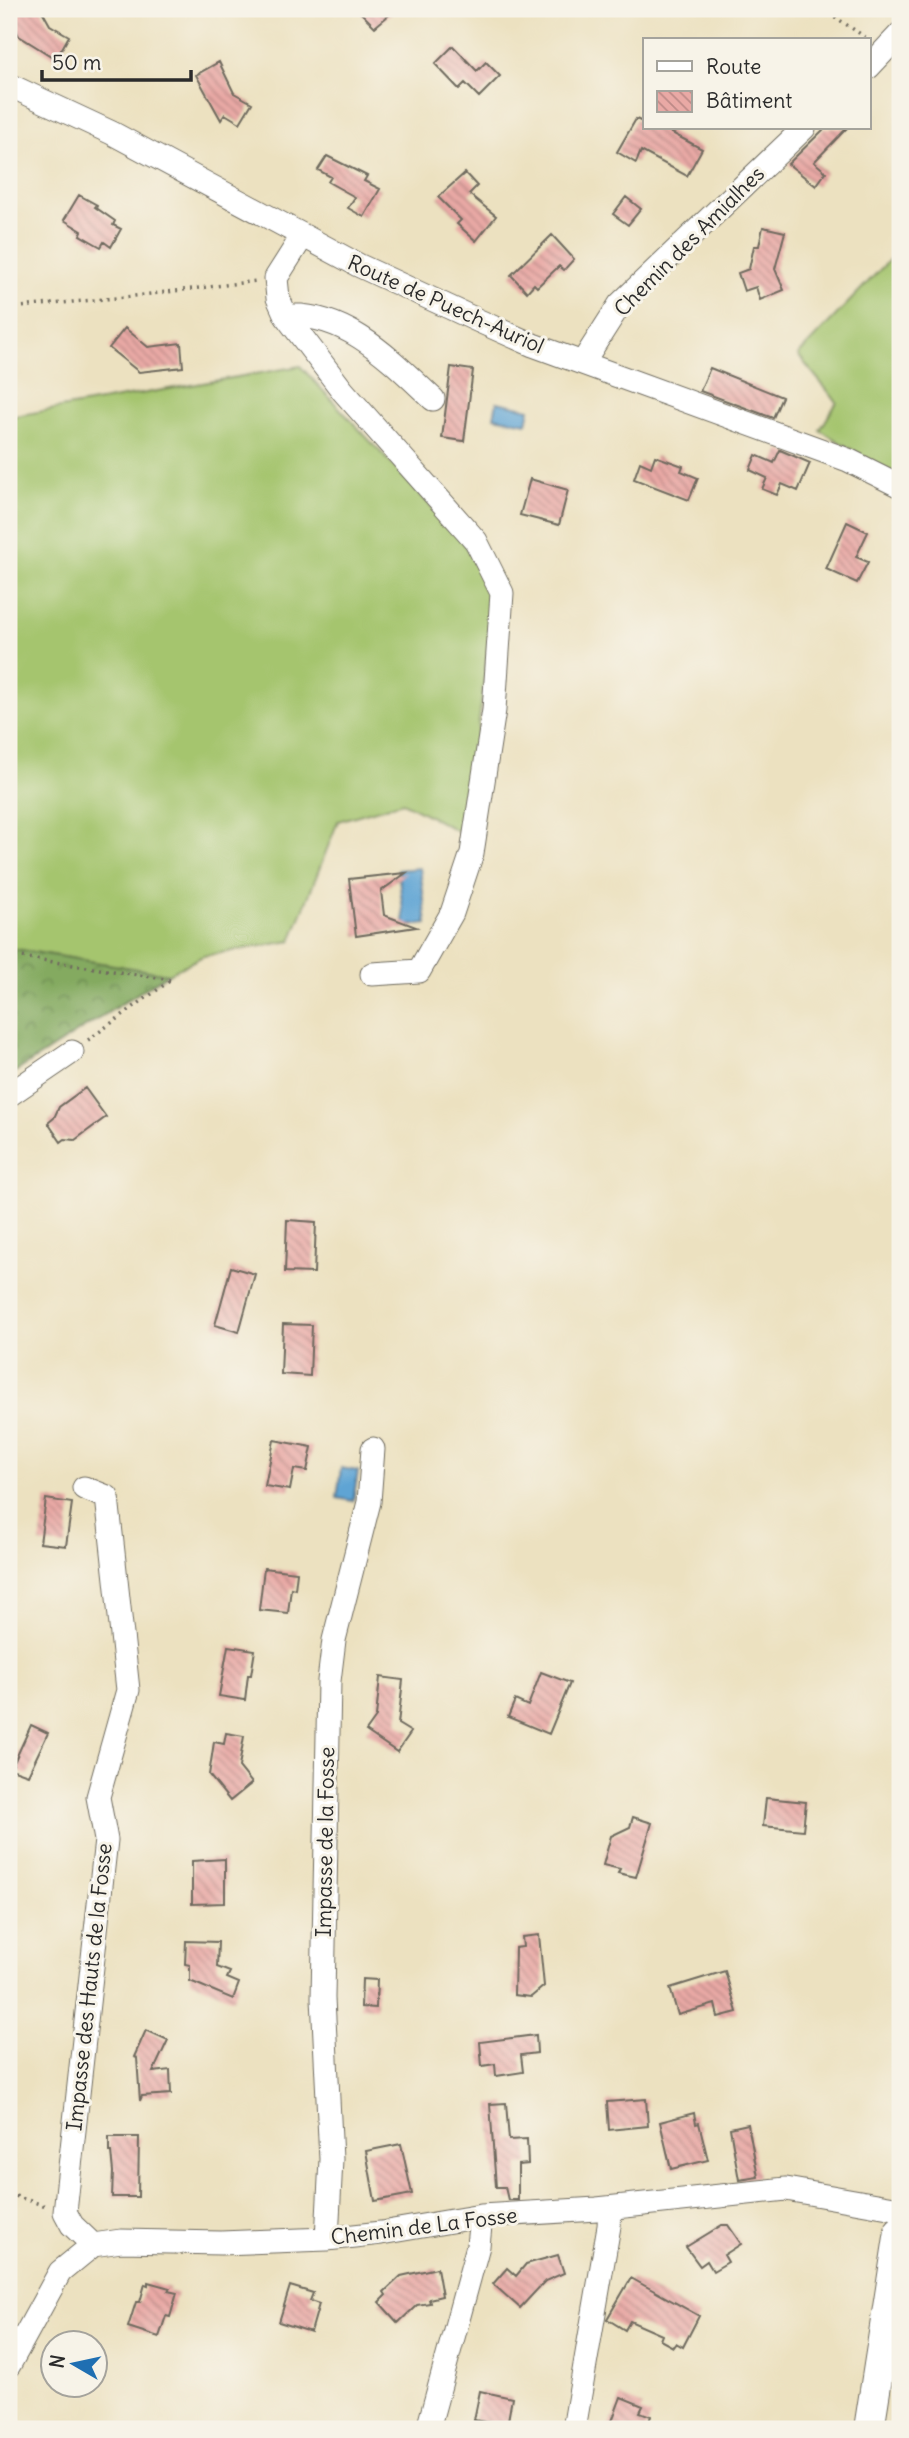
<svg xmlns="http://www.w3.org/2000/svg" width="909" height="2438" viewBox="0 0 909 2438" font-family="Delius,sans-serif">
	<defs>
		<pattern id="forest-crowns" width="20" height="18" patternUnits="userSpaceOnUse" patternTransform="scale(1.75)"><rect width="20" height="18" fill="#84aa61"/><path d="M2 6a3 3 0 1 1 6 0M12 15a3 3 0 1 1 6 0" fill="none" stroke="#6c8b50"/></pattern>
		<pattern id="building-back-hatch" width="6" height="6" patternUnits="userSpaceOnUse" patternTransform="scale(1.75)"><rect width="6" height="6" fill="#e9a9a5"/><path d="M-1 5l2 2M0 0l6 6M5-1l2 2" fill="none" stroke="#bd8a87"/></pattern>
	</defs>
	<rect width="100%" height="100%" fill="#f7f3e8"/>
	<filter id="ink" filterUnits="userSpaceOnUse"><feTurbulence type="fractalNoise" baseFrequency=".0143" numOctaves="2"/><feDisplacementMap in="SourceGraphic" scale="14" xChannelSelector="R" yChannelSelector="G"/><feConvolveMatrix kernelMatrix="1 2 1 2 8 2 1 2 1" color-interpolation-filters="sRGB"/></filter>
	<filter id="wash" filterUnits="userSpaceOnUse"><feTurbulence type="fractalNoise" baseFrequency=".00686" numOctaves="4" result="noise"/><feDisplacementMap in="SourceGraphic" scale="28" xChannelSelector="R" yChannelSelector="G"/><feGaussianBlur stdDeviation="1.57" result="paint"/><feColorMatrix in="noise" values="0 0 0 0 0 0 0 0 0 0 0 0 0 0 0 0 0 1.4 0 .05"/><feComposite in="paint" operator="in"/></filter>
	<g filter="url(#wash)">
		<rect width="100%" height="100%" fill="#ece1c0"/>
		<!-- grass -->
		<path fill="#a5c56e" stroke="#68784c" stroke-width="2" d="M894 255 900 259V479L820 430 837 402 798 355Z
			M300 366 461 538 494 598 465 835 403 802 338 821 291 941 203 956 168 974 9 948V417Z"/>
		<!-- forest -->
		<path fill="url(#forest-crowns)" stroke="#586a46" stroke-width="2" d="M9 948 168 974 9 1076Z"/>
		<!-- water -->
		<path fill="#5ea4d4" stroke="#446880" stroke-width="2" d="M497 402 530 409 527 423 494 417Z
			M420 868 427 924 405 926 398 870Z
			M341 1468 358 1471 353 1501 337 1498Z"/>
		<g id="blocks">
			<!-- building -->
			<path fill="url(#building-back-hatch)" d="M9 9H41L50 25 69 36 56 59 19 36 9 17Z
				M357 9H396L375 27Z
				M453 46 477 71 486 62 500 76 479 97 465 83 459 89 435 64Z
				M219 62 234 93 252 103 240 123 225 114 221 120 196 75Z
				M636 119 645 123V128H672L670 132 702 149 687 176 641 151 636 163 617 152Z
				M825 128H847L814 162 826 172 816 186 788 164Z
				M327 156 367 176 364 181 380 189 364 217 348 208 355 197 328 182 331 177 318 170Z
				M465 173 477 186 469 194 496 216 476 241 457 224 461 220 438 197Z
				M79 195 97 205 95 207 115 221 113 225 121 229 111 247 104 242 101 247 80 235 82 231 64 220Z
				M626 197 641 209 628 225 613 214Z
				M763 227 785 232 775 269 784 290 760 300 756 287 744 291 738 273 749 269 754 246H759Z
				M552 235 574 259 564 270 559 266 537 287 534 284 527 292 511 275Z
				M125 328 148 347 181 343 183 367 139 372 109 348Z
				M451 367 473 370 464 441 442 438Z
				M710 368 782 397 773 418 700 391Z
				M780 450 810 463 798 491 782 484 777 495 762 489 767 478 750 470 756 455 774 463Z
				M655 456 683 466 681 471 698 478 689 500 634 479 640 462 651 467Z
				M530 479 568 490 559 525 520 515Z
				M847 522 868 532 856 557 868 562 857 583 826 569Z
				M406 873 381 891 384 915 416 927 356 936 349 879Z
				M85 1088 106 1117 75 1140 65 1139 61 1142 48 1123 54 1118 59 1107Z
				M287 1220 316 1222 314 1273 285 1272Z
				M231 1267 255 1274 239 1332 215 1325Z
				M283 1324 312 1325 310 1376 281 1374Z
				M274 1440 312 1447 307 1471 294 1469 290 1490 265 1486Z
				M46 1499 72 1503 66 1546 40 1543Z
				M264 1568 297 1572 295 1589 291 1588 288 1613 259 1610Z
				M228 1646 255 1650 251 1675H248L245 1700 219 1696Z
				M541 1672 570 1683 549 1734 508 1717 515 1700 528 1706Z
				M380 1677 403 1680 398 1724 411 1732 397 1752 366 1731 376 1717Z
				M31 1725 48 1733 28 1775 11 1769Z
				M226 1733 244 1736 239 1767 252 1783 230 1801 209 1775 214 1742 224 1744Z
				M766 1798 806 1802 803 1830 763 1826Z
				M633 1817 652 1823 636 1877 618 1873 620 1869 603 1865 611 1836 630 1827Z
				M225 1859V1903L192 1904V1861Z
				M539 1935 544 1986 531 1997 514 1995 515 1948 523 1947 522 1937Z
				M186 1941 218 1942 217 1967 230 1972 227 1978 239 1983 233 1999 190 1981V1965L185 1964Z
				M725 1971 737 2012 718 2017 715 2004 678 2015 670 1988Z
				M362 1979 377 1980 376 2008 361 2007Z
				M146 2030 168 2040 153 2072 170 2070 171 2094 142 2096 140 2101 137 2058 134 2057Z
				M536 2035 537 2053 521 2055 523 2072 496 2076 495 2064 482 2066 480 2042Z
				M646 2099 648 2126 609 2130 607 2102Z
				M506 2103 509 2140 527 2139 528 2164 518 2165V2200H508L505 2187H496L490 2104Z
				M694 2113 696 2124 699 2123 708 2160 671 2169 660 2122Z
				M748 2124 758 2177 739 2180 730 2128Z
				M109 2137H139L138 2197H112L113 2172 111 2152H109Z
				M401 2144 412 2194 375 2201 366 2151Z
				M722 2225H728L741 2244 724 2255 728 2262 713 2271 707 2261 700 2266 686 2247Z
				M558 2255 564 2273 545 2281 520 2308 493 2284 507 2268 516 2276 526 2264Z
				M437 2268 442 2296 429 2299 430 2303 417 2305 398 2323 379 2302 386 2295 384 2292 401 2276Z
				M631 2278 699 2316 683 2347 676 2343 673 2347 660 2340 662 2335 630 2321 625 2330 607 2319Z
				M148 2282 170 2288 168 2291 177 2293 170 2317 166 2316 159 2337 128 2327 136 2302H140L145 2284 148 2285Z
				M290 2286 313 2293 310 2301 319 2304 311 2332 279 2322Z
				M480 2391 512 2398 507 2426 474 2420Z
				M621 2397 643 2406 640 2412 651 2416 646 2429H609Z"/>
		</g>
	</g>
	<g filter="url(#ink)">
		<use href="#blocks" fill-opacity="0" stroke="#6f6b5f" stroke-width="2"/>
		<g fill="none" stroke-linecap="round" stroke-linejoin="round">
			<!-- minor casing -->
			<g stroke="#6f6b5f" stroke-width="25">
				<path id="minor" d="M869 67 900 34
					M9 85 112 133 358 265 479 321 533 345 848 460 900 486
					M302 237 276 278 278 298 286 316 343 391 476 541 502 593 494 710 472 853 452 913 419 971 372 974
					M286 316C347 312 392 361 433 399
					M583 362 620 304 804 128
					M9 1095 72 1052
					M84 1488 107 1497 128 1690 98 1797 106 1840 65 2212 72 2225 93 2245
					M327 2239 331 2159 323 1998 329 1681 334 1640 369 1502 373 1449
					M9 2365 60 2272 93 2245 121 2241 221 2243 327 2239 381 2233 481 2216 597 2209 786 2189 900 2209
					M428 2429 478 2246 481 2216
					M574 2429 609 2226 610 2208"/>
			</g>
			<!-- major casing -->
			<g stroke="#6f6b5f" stroke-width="32">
				<path id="major" d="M869 2429 900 2231"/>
			</g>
			<!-- path -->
			<path stroke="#6f6b5f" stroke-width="3.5" stroke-dasharray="2 5" stroke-linecap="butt" d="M823 9 868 39
				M9 308 126 297 257 281
				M9 955 171 980
				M88 1040 171 980
				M9 2194 46 2206"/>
			<!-- minor -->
			<use href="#minor" stroke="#fff" stroke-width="23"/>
			<!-- major -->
			<use href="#major" stroke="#fff" stroke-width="30"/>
		</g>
	</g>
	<g text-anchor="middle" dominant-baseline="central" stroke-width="6" stroke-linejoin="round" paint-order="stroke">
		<!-- street labels -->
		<g font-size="21" fill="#2b2b2b" stroke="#f7f3e8">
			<text transform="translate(689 241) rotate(-45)">Chemin des Amialhes</text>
			<text transform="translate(446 304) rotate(24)">Route de Puech-Auriol</text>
			<text transform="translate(325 1842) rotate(-89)">Impasse de la Fosse</text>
			<text transform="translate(89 1987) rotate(-84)">Impasse des Hauts de la Fosse</text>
			<text transform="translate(424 2226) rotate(-7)">Chemin de La Fosse</text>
		</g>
	</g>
	<!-- margin -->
	<rect width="909" height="2438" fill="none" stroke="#f7f3e8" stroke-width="35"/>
	<!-- legend -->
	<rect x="643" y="38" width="228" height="91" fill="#f7f3e8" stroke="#a5a39c" stroke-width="2"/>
	<rect x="657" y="61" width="35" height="10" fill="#ffffff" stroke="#a5a39c" stroke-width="2"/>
	<text x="706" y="74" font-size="21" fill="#2b2b2b">Route</text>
	<rect x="657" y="91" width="35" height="21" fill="url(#building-back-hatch)" stroke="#a5a39c" stroke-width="2"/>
	<text x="706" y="108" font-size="21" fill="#2b2b2b">Bâtiment</text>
	<!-- north arrow -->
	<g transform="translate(74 2364) rotate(279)"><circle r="33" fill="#f7f3e8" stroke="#a5a39c" stroke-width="2"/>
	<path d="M0-5L12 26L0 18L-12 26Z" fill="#1f6fb2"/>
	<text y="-10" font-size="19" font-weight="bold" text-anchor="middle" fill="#2b2b2b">N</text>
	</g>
	<!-- scale -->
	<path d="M42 70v10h149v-10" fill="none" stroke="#2b2b2b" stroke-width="3.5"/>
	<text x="52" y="70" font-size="21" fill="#2b2b2b" stroke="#f7f3e8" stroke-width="5" paint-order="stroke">50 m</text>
</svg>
